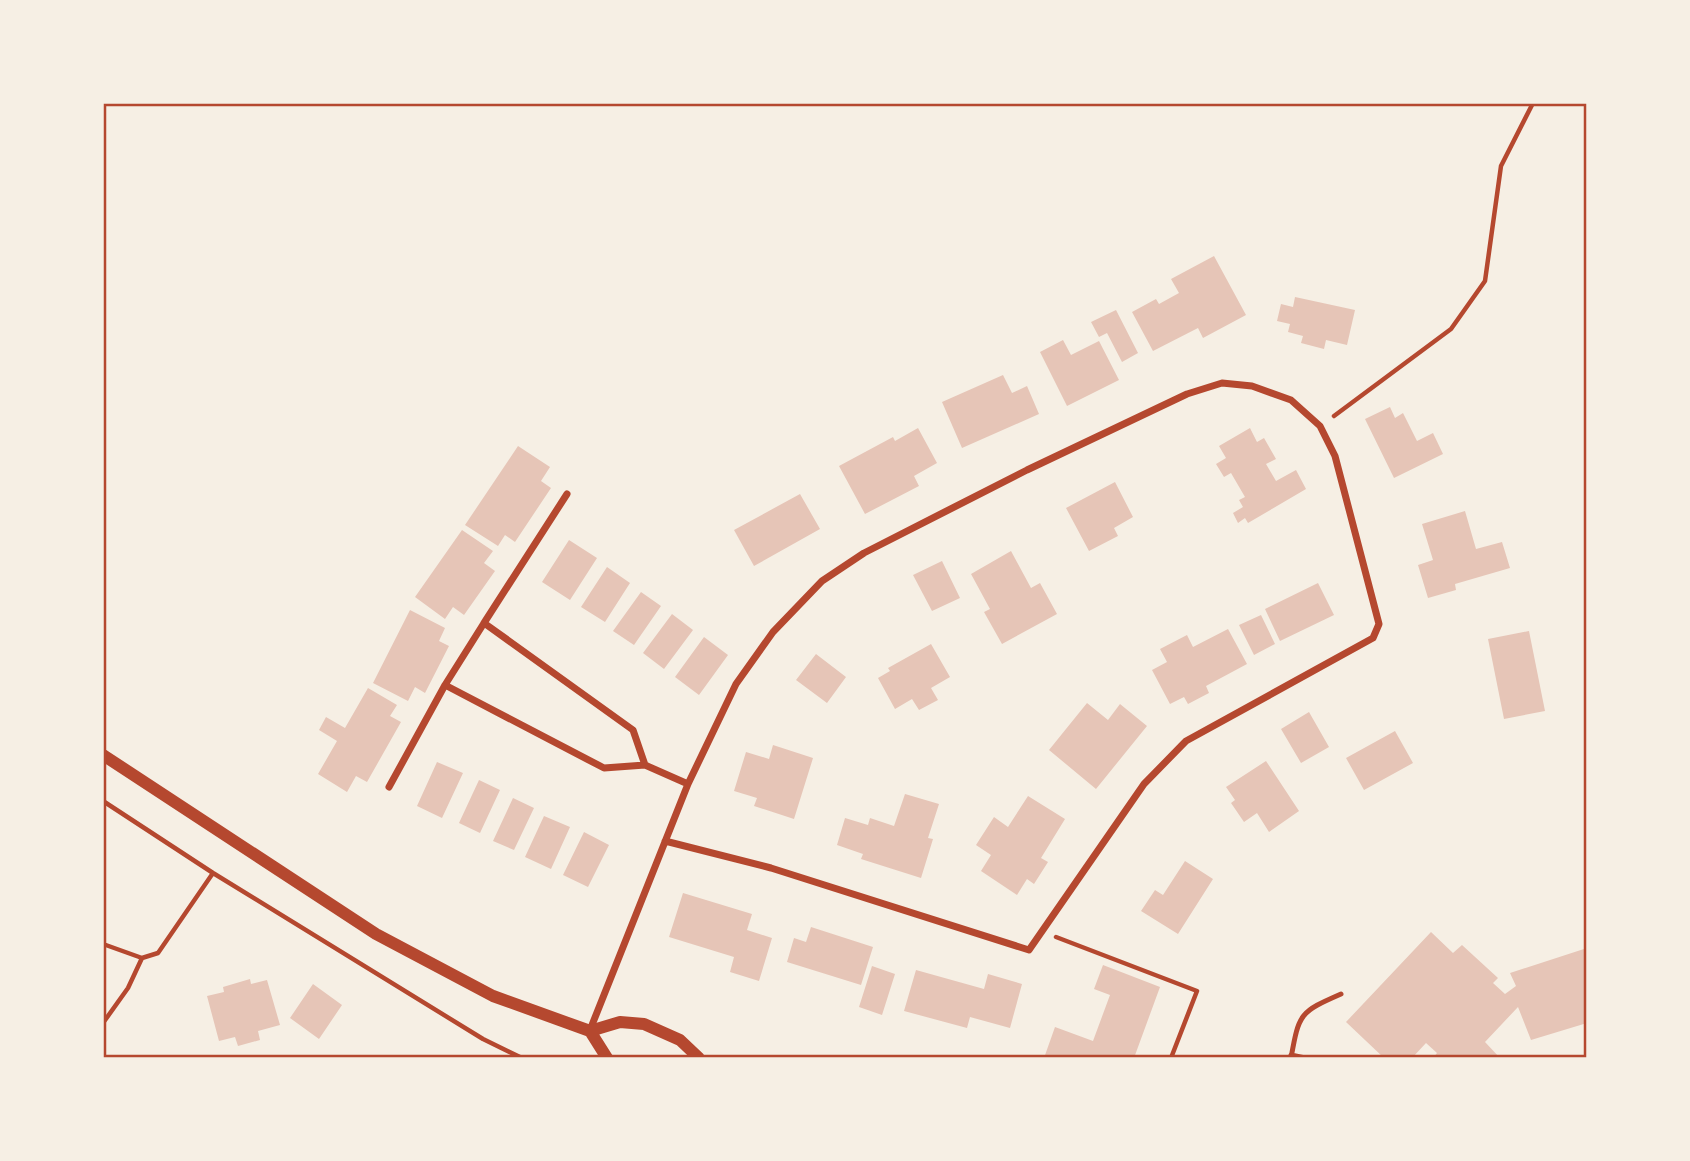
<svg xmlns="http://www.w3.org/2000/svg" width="1690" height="1161" viewBox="0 0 1690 1161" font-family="Helvetica,sans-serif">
	<rect width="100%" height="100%" fill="#f6efe4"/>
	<!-- building -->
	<path fill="#e6c5b7" d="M1214 256 1246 315 1203 338 1198 328 1153 351 1132 312 1156 299 1159 304 1179 293 1171 279Z
		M1295 297 1355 310 1347 345 1326 340 1324 349 1301 343 1303 336 1288 332 1290 324 1277 321 1281 304 1293 307Z
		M1116 310 1138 353 1122 362 1107 333 1099 337 1091 322Z
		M1063 340 1071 355 1099 341 1119 380 1067 406 1040 352Z
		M1003 375 1012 393 1027 386 1039 414 962 448 942 402Z
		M1390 407 1395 418 1403 413 1417 441 1433 433 1443 454 1394 478 1365 419Z
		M918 428 937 463 914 476 919 486 865 514 839 466 893 437 895 441Z
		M1250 428 1257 442 1264 438 1276 459 1266 464 1276 481 1296 470 1306 489 1248 523 1245 518 1238 523 1233 513 1243 507 1239 500 1245 497 1231 473 1224 477 1216 464 1226 458 1219 446Z
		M518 446 550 467 541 481 551 488 515 542 505 535 498 546 465 525Z
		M1115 482 1133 517 1114 528 1118 536 1089 551 1066 508Z
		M800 494 820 529 754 566 734 530Z
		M1465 511 1476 549 1502 542 1510 568 1455 584 1456 590 1428 598 1418 565 1433 560 1422 524Z
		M462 530 493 551 484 563 495 571 464 615 453 607 445 619 415 597Z
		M569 540 597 558 570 600 542 582Z
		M1011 551 1031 588 1040 583 1057 614 1002 644 984 612 990 609 971 574Z
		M942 561 960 598 932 611 913 575Z
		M607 567 630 583 605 622 581 607Z
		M1318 583 1334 615 1280 641 1265 609Z
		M641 592 661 606 634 645 613 631Z
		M410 610 445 628 439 641 449 646 425 693 415 687 408 701 373 683Z
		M672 614 693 630 664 669 643 653Z
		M1261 615 1275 644 1254 655 1239 625Z
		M1228 629 1247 664 1206 686 1209 693 1188 704 1184 697 1170 704 1152 670 1167 662 1160 649 1187 635 1193 647Z
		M1529 631 1545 711 1504 719 1488 639Z
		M704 637 728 655 699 695 675 677Z
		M931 644 950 677 931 688 938 700 919 710 912 699 895 709 878 678 890 671 888 668Z
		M816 654 846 677 827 703 796 680Z
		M368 688 397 705 390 716 401 722 367 782 356 776 347 792 318 774 337 741 319 730 326 717 345 728Z
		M1087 703 1108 720 1120 704 1147 726 1096 789 1049 750Z
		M1309 712 1329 747 1301 763 1281 729Z
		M1395 731 1413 763 1364 790 1346 758Z
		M773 745 813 758 794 819 754 806 757 798 734 791 746 752 769 759Z
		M1266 761 1299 811 1269 832 1257 813 1244 822 1231 803 1235 800 1226 787Z
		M437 762 463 773 442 818 417 806Z
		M479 780 500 790 480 833 459 823Z
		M905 794 939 804 928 838 933 839 921 878 861 859 863 854 837 845 845 818 868 825 870 818 894 826Z
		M1028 796 1065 819 1041 858 1048 862 1034 884 1027 879 1017 895 981 871 991 855 976 845 994 817 1008 827Z
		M513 798 534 808 514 850 493 841Z
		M544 816 570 827 551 869 525 857Z
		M584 832 609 845 588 887 563 875Z
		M1185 861 1213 879 1178 934 1141 911 1155 890 1163 895Z
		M683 893 752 914 747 930 772 938 759 981 730 972 734 957 669 937Z
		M811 927 873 947 861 985 787 962 794 938 806 942Z
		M1431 932 1453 953 1462 945 1498 978 1493 983 1505 994 1516 986 1510 973 1587 948V1023L1531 1040 1518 1007 1485 1042 1500 1058H1433L1437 1053 1426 1043 1412 1058H1384L1346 1022Z
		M1103 965 1160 987 1134 1058H1044L1055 1027 1093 1041 1110 995 1094 989Z
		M872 966 895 974 882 1015 859 1007Z
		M916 970 984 989 988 974 1022 984 1010 1028 970 1017 967 1028 904 1011Z
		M250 979 251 984 267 980 280 1025 258 1031 260 1040 238 1046 235 1037 219 1041 207 996 224 992 223 987Z
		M313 984 342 1005 319 1039 290 1018Z"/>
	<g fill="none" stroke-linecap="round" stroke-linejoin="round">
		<!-- path -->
		<path stroke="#b5482f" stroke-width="4.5" d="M1334 416 1451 329 1485 281 1501 166 1533 103
			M103 801 213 873 483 1039 522 1058
			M1056 937 1197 991 1171 1058
			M103 944 142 958 158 953 213 873
			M103 1023 128 988 142 958"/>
		<!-- service -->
		<path stroke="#b5482f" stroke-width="5" d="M1291 1055 1305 1058
			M1291 1058C1299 1013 1300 1012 1341 994"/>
		<!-- minor -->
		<path stroke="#b5482f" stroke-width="7" d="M567 494 484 623 633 730 645 765
			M445 685 484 623
			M389 787 445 685 604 768 645 765 688 784
			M590 1030 688 784 736 684 773 632 822 581 864 553 1027 470 1187 394 1222 383 1252 386 1291 400 1320 426 1335 456 1379 624 1373 638 1186 741 1144 784 1029 950 771 868 665 841"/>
		<!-- tertiary -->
		<path stroke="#b5482f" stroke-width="12" d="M103 755 376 934 493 996 590 1031 620 1022 644 1024 680 1040 699 1058
			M590 1031 607 1058"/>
	</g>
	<!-- border -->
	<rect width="1690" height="1161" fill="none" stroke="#f6efe4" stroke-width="210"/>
	<rect x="105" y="105" width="1480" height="951" fill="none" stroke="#b5482f" stroke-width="2.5"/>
</svg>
